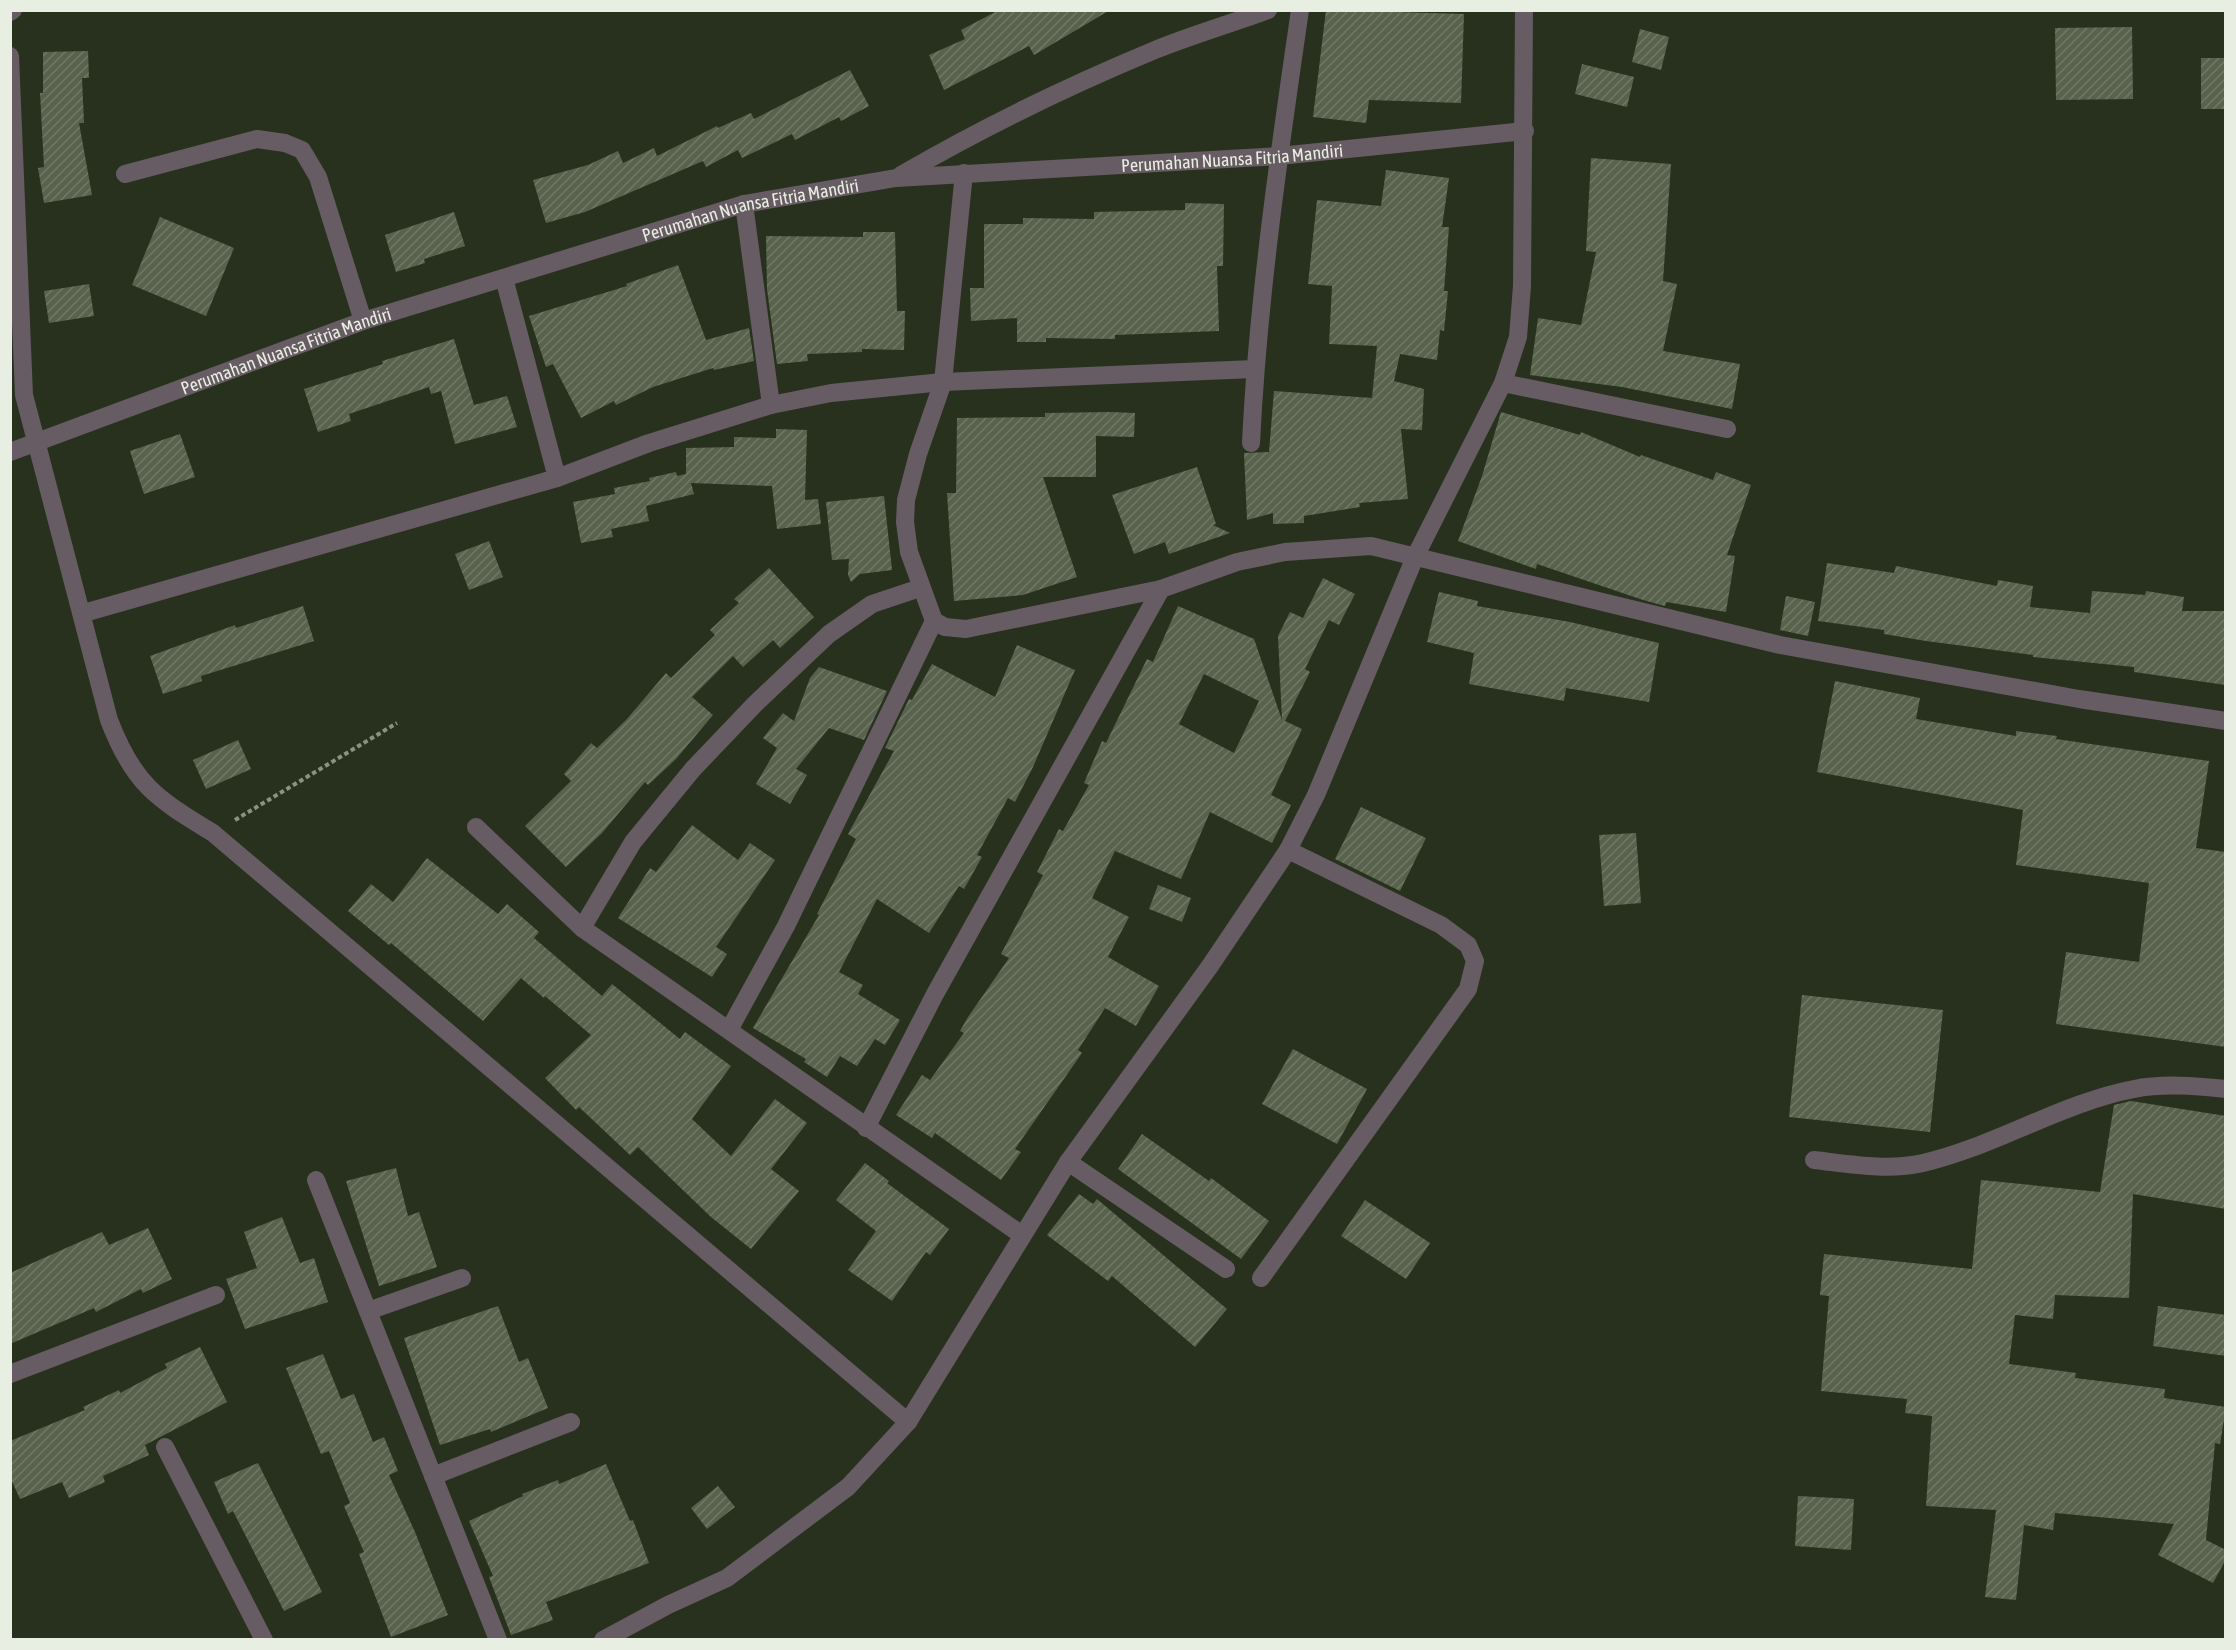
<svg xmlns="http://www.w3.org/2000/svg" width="2236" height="1650" viewBox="0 0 2236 1650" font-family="'Asap Condensed',sans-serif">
	<defs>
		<pattern id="building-hatch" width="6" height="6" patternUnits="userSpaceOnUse" patternTransform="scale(1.5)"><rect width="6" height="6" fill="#58624c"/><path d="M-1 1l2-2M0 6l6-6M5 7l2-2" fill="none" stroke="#707966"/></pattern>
	</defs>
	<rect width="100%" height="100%" fill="#28311d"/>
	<!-- building -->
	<path fill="url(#building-hatch)" fill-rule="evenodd" d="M999 10H1110L1034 55 1029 46 944 90 929 55 965 39 961 30Z
		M1326 10 1464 14 1461 103 1369 100 1366 123 1313 117Z
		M2132 27 2133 99 2056 100 2055 28Z
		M1640 29 1669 37 1661 70 1632 62Z
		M88 51 89 78H82L84 123H79L92 195 44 203 38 168 44 167 40 93H43V52Z
		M2201 58H2226V109H2201Z
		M1582 64 1634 77 1627 107 1575 94Z
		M850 70 869 106 841 121 839 117 795 140 792 134 742 158 738 150 706 167 703 161 585 212 546 223 533 180 588 165 618 151 623 163 654 148 657 156 717 126 718 128 751 113 754 119Z
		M1591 158 1671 164 1663 281 1677 284 1663 351 1740 364 1732 409 1622 387 1530 375 1538 318 1581 325 1596 252 1586 251Z
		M1386 170 1449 178 1442 227H1449L1444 291H1448L1444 331 1440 330 1437 360 1400 354 1394 381 1424 389 1422 430 1401 429 1408 499 1359 503 1360 507 1304 516V523L1273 524V513L1247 520 1244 453 1269 452 1274 391 1372 398 1377 346 1329 344 1332 286 1308 284 1317 200 1381 206Z
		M1185 203 1224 204 1223 266H1217L1219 331 1115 335V339L1046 338V342H1017V318L971 321 970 288H984V224H1023V218L1094 219V212L1185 210Z
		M454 212 465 246 424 259 425 263 396 272 385 235Z
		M160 217 234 248 206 316 132 285Z
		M863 232H895L897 311H905L904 350 862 349V352L807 354 808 361 777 364 767 289 766 236 863 237Z
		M678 265 706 340 749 328 754 361 714 370 713 368 653 387 616 405 614 401 581 418 553 364 546 367 529 316 627 286 626 284Z
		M89 284 94 316 49 323 44 291Z
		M454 339 474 405 507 396 517 427 455 444 441 391 431 394 429 387 349 414 351 421 318 432 304 389 383 364 382 361Z
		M1111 412 1135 413 1134 437 1096 436V477H1043L1077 577 1023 595 954 601 947 493H956L957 418 1045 417V413Z
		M1501 412 1580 435 1581 432 1640 457 1641 455 1713 480 1716 472 1751 485 1727 555 1735 556 1726 612 1666 602 1665 606 1643 600 1537 564 1536 569 1458 541 1482 476Z
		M776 429 807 430 805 500 818 499 821 524 777 529 772 486 691 483 694 494 646 506 649 521 611 529 613 537 581 543 573 502 615 494 614 488 650 481 649 478 676 472 677 476 686 474V448L734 447V437L776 438Z
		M180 434 195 477 144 494 130 451Z
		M1197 467 1216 524 1213 525 1230 533 1169 554 1165 542 1134 554 1112 495Z
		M884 496 892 570 860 574 851 582 848 575 849 559 832 560 826 502Z
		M489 541 503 577 469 590 455 554Z
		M1827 563 1894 573 1896 566 1997 586 1998 580 2033 586 2030 607 2090 613 2092 591 2145 595 2146 591 2184 597 2182 611H2226V685L2134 672V667L2033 657V655L1926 641 1884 634V630L1818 621Z
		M769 568 814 617 780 648 773 640 743 667 733 656 692 697 713 715 676 759 648 785 645 782 602 833 566 867 525 826 571 781 564 774 591 743 597 748 627 719 666 673 671 678 715 635 710 630 739 603 734 599Z
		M1323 578 1355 594 1339 625 1329 620 1305 669 1310 672 1285 721 1302 729 1271 795 1291 805 1272 843 1210 812 1181 879 1115 851 1092 898 1129 917 1108 957 1159 986 1136 1026 1105 1008 1078 1050 1082 1053 1015 1149 1021 1152 1001 1180 935 1133 932 1138 896 1115 922 1075 930 1080 964 1033 960 1031 968 1017 1009 958 1001 954 1043 875 1037 872 1059 829 1063 831 1089 785 1084 783 1102 741 1106 743 1147 659 1153 662 1178 606 1254 639 1282 720 1278 636 1290 612 1303 618ZM1204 674 1259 701 1234 753 1179 724Z
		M1439 592 1478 601 1477 606 1570 622 1659 643 1649 702 1566 688 1564 701 1469 684 1474 653 1427 642Z
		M1786 596 1815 602 1808 636 1780 630Z
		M303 606 314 641 201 676 202 681 163 694 150 656 235 625 236 628Z
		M1017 645 1075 670 1033 767 1015 802 1008 798 977 855 982 857 964 889 959 886 929 933 877 899 839 972 863 985 858 994 900 1020 885 1045 875 1039 857 1066 840 1056 827 1077 804 1062 806 1059 753 1028 819 915 817 914 856 839 848 834 894 751 885 748 909 699 912 700 932 664 995 697Z
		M819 667 887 691 864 740 829 728 796 769 807 775 790 804 756 784 777 748 763 738 783 713 794 721 810 678Z
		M1835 681 1920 698 1916 719 2016 736V731L2057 736 2056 739 2209 761 2196 848 2226 852V1047L2056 1024 2066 952 2139 962 2149 883 2016 865 2023 810 1817 772Z
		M238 740 251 769 206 789 193 760Z
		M1361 807 1426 838 1400 891 1335 859Z
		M692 825 738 860 750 843 775 860 716 947 727 954 712 977 618 918 650 868 656 872Z
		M1636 833 1641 903 1604 906 1599 835Z
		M427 858 498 914 507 904 539 932 534 938 602 996 612 984 680 1039 685 1032 731 1066 692 1119 731 1156 775 1099 807 1123 771 1169 799 1191 751 1249 711 1217 638 1147 630 1155 579 1107 576 1110 545 1078 591 1035 545 996 544 998 521 978 483 1021 391 943 389 945 348 911 371 884 393 902Z
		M1158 885 1191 898 1182 922 1149 909Z
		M1802 995 1943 1010 1930 1132 1789 1117Z
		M1293 1049 1367 1089 1337 1144 1262 1104Z
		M2131 1101 2226 1116V1209L2133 1194 2129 1298 2055 1295 2053 1319 2015 1315 2009 1364 2076 1373 2075 1378 2165 1389 2164 1398 2226 1407 2220 1444 2215 1443 2206 1540 2226 1550V1559L2213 1583 2158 1555 2174 1524 2055 1513 2053 1530 2024 1525 2016 1600 1985 1597 1996 1510 1926 1506 1932 1416 1905 1413 1907 1399 1821 1391 1829 1296 1820 1295 1824 1254 1972 1269 1981 1180 2100 1192 2114 1105Z
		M1142 1134 1209 1181 1211 1178 1269 1221 1241 1259 1118 1169Z
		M865 1163 889 1181 887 1183 949 1229 930 1255 926 1252 892 1301 848 1270 876 1231 836 1200Z
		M396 1168 408 1216 419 1212 437 1267 379 1286 346 1181Z
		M1079 1194 1093 1204 1097 1199 1227 1309 1195 1347 1112 1276 1108 1281 1047 1235Z
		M1365 1200 1430 1243 1406 1279 1341 1236Z
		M282 1217 300 1263 314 1258 328 1302 245 1329 226 1279 257 1268 244 1232Z
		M148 1228 172 1279 143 1293 141 1289 96 1312 94 1308 10 1344V1273L102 1232 109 1245Z
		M498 1306 519 1362 528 1358 548 1408 491 1432 490 1429 440 1445 404 1338Z
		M2158 1306 2226 1315V1356L2153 1346Z
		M200 1347 227 1402 145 1445 149 1455 103 1476 105 1482 69 1498 62 1482 20 1499 10 1477V1441L85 1410 83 1407 119 1390 120 1393 167 1368 165 1364Z
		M323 1354 341 1399 354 1394 373 1442 384 1437 398 1471 389 1475 415 1532 448 1615 391 1637 359 1554 364 1552 344 1506 350 1503 329 1451 321 1454 286 1368Z
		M258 1463 322 1592 284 1611 233 1511 228 1514 214 1482Z
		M606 1464 630 1521 633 1520 649 1563 546 1602 553 1620 511 1635 489 1577 493 1576 469 1521 523 1496 522 1494 558 1480 559 1484Z
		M718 1486 735 1507 707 1529 691 1508Z
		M1798 1496 1854 1499 1851 1550 1795 1546Z"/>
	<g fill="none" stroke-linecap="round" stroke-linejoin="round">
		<!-- path -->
		<path stroke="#8a9281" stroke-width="4" stroke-dasharray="4.5 3" stroke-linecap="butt" d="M235 820 397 723"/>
		<!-- minor -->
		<g stroke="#675c63" stroke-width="18">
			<path d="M10 12 13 10"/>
			<path d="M10 56 24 395 109 720C134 785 156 798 213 833L908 1422"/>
			<path d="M125 174 257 139 285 143 302 150 318 177 363 321"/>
			<path d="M901 175C982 128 1068 86 1155 50 1192 35 1230 24 1268 10"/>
			<path d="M744 204 771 405"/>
			<path d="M504 278 557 478"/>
			<path d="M1503 383 1727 429"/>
			<path d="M1251 443C1258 298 1279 154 1300 10"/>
			<path id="s1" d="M10 452 363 321 744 204 896 178 1279 156 1525 131"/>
			<path d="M84 613 557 478 649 443 771 405 831 393 943 382 1254 369"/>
			<path d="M934 621 945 627 966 629 1161 589 1237 562 1285 552 1371 546 1780 645 2079 699 2226 721"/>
			<path d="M476 827 582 928 1022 1235"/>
			<path d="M582 928 633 842 693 769 755 704 829 634 872 604 920 588"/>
			<path d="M729 1030 786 926 934 621 909 552 905 522 906 500 918 454 943 382 964 173"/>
			<path d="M866 1128 935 994 1161 589"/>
			<path d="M1814 1160C1850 1164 1887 1171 1923 1163 1996 1146 2061 1103 2134 1089 2163 1083 2196 1086 2226 1089"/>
			<path d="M1068 1162 1226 1269"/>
			<path d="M316 1180 498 1640"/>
			<path d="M1261 1278 1468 989 1475 961 1468 945 1441 925 1288 850"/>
			<path d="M368 1311 462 1278"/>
			<path d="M10 1374 216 1295"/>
			<path d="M165 1447 264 1640"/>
			<path d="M433 1476 571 1422"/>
			<path d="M603 1640 668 1605 727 1578 848 1487 908 1422 1068 1162 1210 966 1288 850 1316 795 1415 557 1503 383 1518 337 1522 286 1524 10"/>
		</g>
	</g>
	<g text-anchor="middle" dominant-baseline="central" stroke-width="4.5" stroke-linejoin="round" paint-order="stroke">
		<!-- street labels -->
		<g font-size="18" fill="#e8eee1" stroke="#1e2713">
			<text stroke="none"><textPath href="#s1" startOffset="1266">Perumahan Nuansa Fitria Mandiri</textPath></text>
			<text stroke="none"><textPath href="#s1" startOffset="780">Perumahan Nuansa Fitria Mandiri</textPath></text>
			<text stroke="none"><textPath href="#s1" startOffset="294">Perumahan Nuansa Fitria Mandiri</textPath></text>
		</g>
	</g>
	<!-- border -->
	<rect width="2236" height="1650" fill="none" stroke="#e8eee1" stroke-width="24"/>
</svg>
